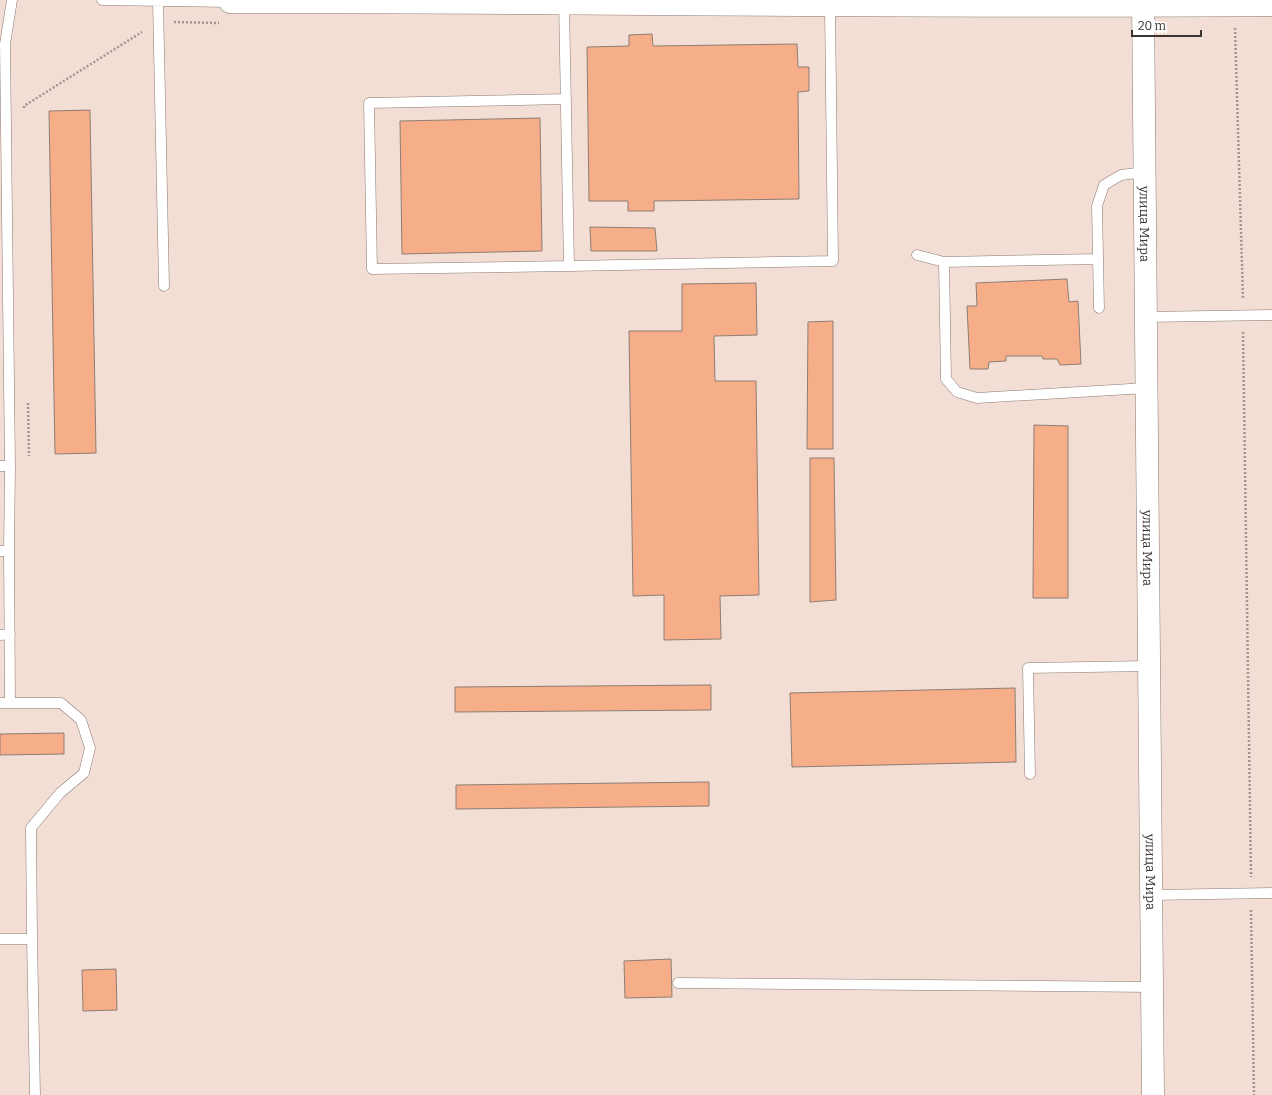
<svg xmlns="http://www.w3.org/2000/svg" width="1272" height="1095" viewBox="0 0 1272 1095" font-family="Bitter,serif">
	<rect width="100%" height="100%" fill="#f2ded5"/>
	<!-- building -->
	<path fill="#f6ae88" stroke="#8f7d74" d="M652 34 653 46 797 44 798 67H809V91L798 92 799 199 654 201V211H628V201H589L587 47 629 46V35Z
		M90 110 96 453 55 454 49 111Z
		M540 118 542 251 402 254 400 121Z
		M590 227 655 228 657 251H591Z
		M1067 279 1069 302 1078 301 1081 364 1060 365 1057 359H1043L1042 356H1006V361L989 362 988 369H970L967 306H977L976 283Z
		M756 283 757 335 714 336 715 381H756L759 595 720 596 721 639 664 640V595L633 596 629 331H682V284Z
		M833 321V449H807L808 322Z
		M1034 425 1068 426V598H1033Z
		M810 458H834L836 600 810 602Z
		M711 685V710L455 712V687Z
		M1015 688 1016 762 792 767 790 693Z
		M64 733V754L0 755V734Z
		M709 782V806L456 809V785Z
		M671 959 672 997 625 998 624 961Z
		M116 969 117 1010 83 1011 82 970Z"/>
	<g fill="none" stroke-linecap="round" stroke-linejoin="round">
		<!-- lane casing -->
		<g stroke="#8a7970" stroke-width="11">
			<path id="lane" d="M102 0 230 2
				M158 1 164 286
				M564 2 569 266 833 261 830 6
				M566 99 369 103 372 269 569 266
				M917 255 944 262 1098 259
				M944 262 946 379 957 392 977 398 1147 388
				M1099 308 1097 206 1104 185 1121 175 1145 172
				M1146 317 1272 315
				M0 466H10L5 44 12 0
				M0 551H9L10 466
				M0 635 10 634
				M0 703H10
				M1030 774 1028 668 1149 666
				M1151 895 1272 893
				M0 939H32L31 828 60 793 84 773 90 748 81 720 61 703H10L9 551
				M32 939 35 1095
				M678 983 1152 987"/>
		</g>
		<!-- secondary casing -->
		<g stroke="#8a7970" stroke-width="23">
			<g id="secondary">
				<path id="s1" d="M1143 0 1153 1095"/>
				<path d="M230 2C577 2 925 8 1272 5"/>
			</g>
		</g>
		<!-- path -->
		<path stroke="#a3958e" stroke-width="2.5" stroke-dasharray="2 2" stroke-linecap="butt" d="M174 22 219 23
			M1235 28 1243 299
			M24 108V106L142 32
			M1243 332 1251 877
			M28 403 29 456
			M1251 910 1254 1095"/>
		<!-- lane -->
		<use href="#lane" stroke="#fff" stroke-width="10"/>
		<!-- secondary -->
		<use href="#secondary" stroke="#fff" stroke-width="22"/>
	</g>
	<g text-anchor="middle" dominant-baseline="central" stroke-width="3" stroke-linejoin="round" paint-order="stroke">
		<!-- street labels -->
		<g font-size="13" fill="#3a332f" stroke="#fff">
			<text stroke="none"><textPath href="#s1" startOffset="224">улица Мира</textPath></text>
			<text stroke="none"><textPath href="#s1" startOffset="548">улица Мира</textPath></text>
			<text stroke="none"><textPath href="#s1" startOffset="872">улица Мира</textPath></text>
		</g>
	</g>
	<!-- scale -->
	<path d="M1132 30v6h69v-6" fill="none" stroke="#3a332f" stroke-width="2"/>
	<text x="1138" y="30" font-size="12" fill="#3a332f" stroke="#ffffff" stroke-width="3" paint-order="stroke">20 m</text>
</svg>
